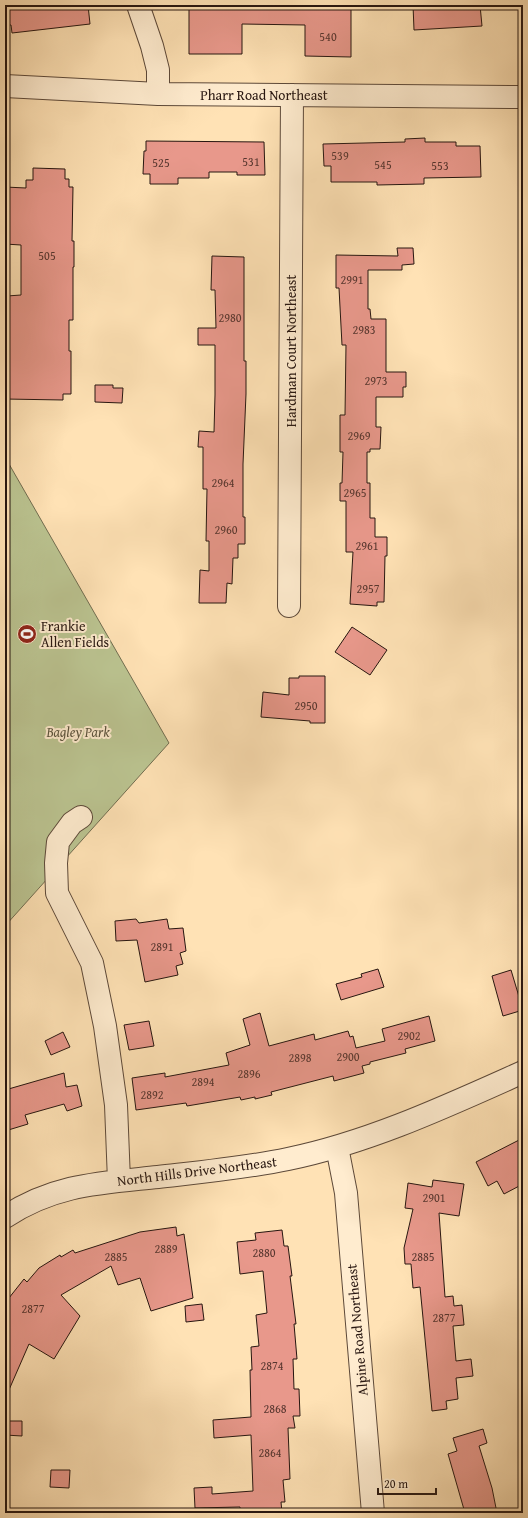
<svg xmlns="http://www.w3.org/2000/svg" width="528" height="1518" viewBox="0 0 528 1518" font-family="'Gentium Book Plus',serif">
	<rect width="100%" height="100%" fill="#ffe2b5"/>
	<filter id="stains"><feTurbulence type="fractalNoise" baseFrequency=".005" numOctaves="4"/><feColorMatrix values="0 0 0 0 .2 0 0 0 0 .09 0 0 0 0 .02 0 0 0 .5 -.17"/></filter>
	<radialGradient id="worn" r=".72"><stop offset=".6" stop-color="#630" stop-opacity="0"/><stop offset="1" stop-color="#630" stop-opacity=".3"/></radialGradient>
	<!-- green -->
	<path fill="#bbc491" stroke="#716d50" d="M5 457 169 743 5 926Z"/>
	<!-- building -->
	<path fill="#e8988b" stroke="#271610" d="M5 5H88L90 24 12 33 11 25H7Z
		M189 5H351V57L305 56V25L242 24V54H189Z
		M413 5H480L482 26 414 30Z
		M425 138V142H456V146H480L481 177 424 178V184L377 185V182H331V166H324L323 144 405 142V139Z
		M146 141 264 142 265 175H237V172H209V178H178V184H150V174H143L144 151H146Z
		M33 168 65 169V179H69V187H73L72 241H74V267H73V320H69V351H71V394H63V400L5 399V348H7V296L21 295V245L5 244V187L26 188V180H33Z
		M397 248H413L414 264 402 265V270H368V309H370L371 319H386V372H406V387H403V397H376V427H381L380 449H370V452H367V483H370V518H375V537H387V556H385L384 602H377V606L350 604 353 552H346V501H340V483H342L343 452H340V415H345L346 345H342L339 288H336V255L398 256Z
		M212 256 244 257V361H246V394L243 464V517H245V544H238V558H233L232 584 227 583 226 603H199L200 570 209 571V541H206L207 489H203V447H198L199 431 214 432 215 395V345H198V328H216L215 290H211Z
		M95 385H113V388H123L122 403 95 402Z
		M352 627 387 650 370 675 335 652Z
		M299 676H325V723H310V721L261 717 263 692 289 695V678H299Z
		M136 919 139 923 167 919 169 929 183 928 186 951 180 953 183 964 176 966 178 975 145 982 137 940 116 941 115 921Z
		M378 969 384 987 341 1000 336 984 362 977 361 974Z
		M511 970 523 1010 503 1016 492 976Z
		M260 1013 269 1046 314 1034 315 1040 348 1031 350 1037 353 1036 356 1048 385 1041 382 1029 429 1016 435 1041 405 1049 406 1053 370 1062V1064L362 1066 364 1073 334 1081 333 1076 271 1092 272 1095 255 1099V1097L241 1100 240 1097 187 1106 186 1103 136 1110 132 1078 165 1073V1077L229 1065 226 1053 250 1045 243 1019Z
		M149 1021 154 1046 129 1050 124 1025Z
		M63 1032 70 1047 51 1055 45 1041Z
		M64 1073 66 1087 77 1085 82 1106 67 1111 64 1104 25 1115 28 1124 5 1131V1090Z
		M523 1138V1184L504 1194 497 1181 488 1186 476 1162Z
		M433 1180 464 1184 459 1216 439 1213 445 1297 453 1296 454 1306 462 1305 464 1325 453 1326 456 1361 471 1359 473 1376 456 1378 458 1399 446 1401 447 1409 432 1411 420 1287 413 1288 411 1264H405L404 1248 413 1209 405 1208 408 1183 432 1187Z
		M176 1227 177 1236 184 1234 193 1298 151 1311 140 1278 118 1285 111 1266 61 1295 80 1316 54 1359 29 1344 5 1399V1303L24 1279 27 1282 39 1268 60 1255 61 1257 73 1250 75 1253 140 1232Z
		M282 1230 284 1246H288L292 1276H290L296 1324H294L297 1359H293L294 1389H299L300 1416H293L295 1428H288L290 1479 283 1480 285 1502H281L282 1513 240 1512V1507L195 1508 194 1488 212 1487V1494L253 1491 251 1435 214 1438 213 1420 251 1417 250 1370H252L251 1347 259 1346 256 1315 267 1313 263 1271 240 1274 237 1242 256 1240 255 1233Z
		M202 1304 204 1320 186 1322 185 1306Z
		M5 1421H22V1436L5 1435Z
		M483 1429 487 1443 479 1446 492 1488 497 1513H465L448 1454 457 1451 453 1438Z
		M51 1470H70L69 1488 50 1487Z"/>
	<g fill="none" stroke-linecap="round" stroke-linejoin="round">
		<!-- minor casing -->
		<g stroke="#5d4939" stroke-width="24">
			<path id="minor" d="M138 5 152 46 158 70V94
				M5 86 158 94 523 97
				M289 606 292 95
				M81 817 72 823 58 842 56 863 57 893 92 963 105 1026 116 1105 119 1181
				M337 1147 346 1193 373 1513
				M5 1217C55 1184 101 1183 158 1177 202 1172 245 1168 288 1159 370 1142 447 1106 523 1072"/>
		</g>
		<!-- minor -->
		<use href="#minor" stroke="#ffeccf" stroke-width="22"/>
	</g>
	<!-- icons -->
	<defs>
		<g id="stadium-disc" transform="scale(1)"><circle r="9.5" fill="#8f2418" stroke="#ffeccf"/><path d="M0-5a6.5 5 0 1 0 0 10a6.5 5 0 1 0 0-10ZM-3.5-1.8h7v3.6h-7Z" fill="#fff"/></g>
	</defs>
	<g fill-rule="evenodd">
		<use href="#stadium-disc" x="27" y="634"/>
	</g>
	<g text-anchor="middle" dominant-baseline="central" stroke-width="4" stroke-linejoin="round" paint-order="stroke">
		<!-- number labels -->
		<g font-size="12" fill="#57362f">
			<text x="328" y="36">540</text>
			<text x="340" y="155">539</text>
			<text x="251" y="161">531</text>
			<text x="161" y="162">525</text>
			<text x="383" y="164">545</text>
			<text x="440" y="165">553</text>
			<text x="47" y="255">505</text>
			<text x="352" y="279">2991</text>
			<text x="230" y="317">2980</text>
			<text x="364" y="329">2983</text>
			<text x="376" y="380">2973</text>
			<text x="359" y="435">2969</text>
			<text x="223" y="482">2964</text>
			<text x="355" y="492">2965</text>
			<text x="226" y="529">2960</text>
			<text x="367" y="545">2961</text>
			<text x="368" y="588">2957</text>
			<text x="306" y="705">2950</text>
			<text x="162" y="946">2891</text>
			<text x="409" y="1035">2902</text>
			<text x="348" y="1056">2900</text>
			<text x="300" y="1057">2898</text>
			<text x="249" y="1073">2896</text>
			<text x="203" y="1081">2894</text>
			<text x="152" y="1094">2892</text>
			<text x="434" y="1197">2901</text>
			<text x="166" y="1248">2889</text>
			<text x="264" y="1252">2880</text>
			<text x="116" y="1256">2885</text>
			<text x="423" y="1256">2885</text>
			<text x="33" y="1308">2877</text>
			<text x="444" y="1317">2877</text>
			<text x="272" y="1365">2874</text>
			<text x="275" y="1408">2868</text>
			<text x="270" y="1452">2864</text>
		</g>
		<!-- street labels -->
		<g font-size="14" fill="#271610" stroke="#ffeccf">
			<text x="264" y="95">Pharr Road Northeast</text>
			<text transform="translate(291 351) rotate(-90)">Hardman Court Northeast</text>
			<text transform="translate(197 1171) rotate(-7)">North Hills Drive Northeast</text>
			<text transform="translate(357 1330) rotate(-95)">Alpine Road Northeast</text>
		</g>
		<!-- poi labels -->
		<g font-size="14" fill="#271610" stroke="#ffeccf" text-anchor="start">
			<text x="41" y="626">Frankie<tspan x="41" dy="16">Allen Fields</tspan></text>
		</g>
		<!-- park labels -->
		<g font-size="14" font-style="italic" fill="#5b533d" stroke="#ffeccf">
			<text x="78" y="732">Bagley Park</text>
		</g>
	</g>
	<!-- margin -->
	<rect width="528" height="1518" fill="none" stroke="#ffe2b5" stroke-width="20"/>
	<rect x="6" y="6" width="516" height="1506" fill="none" stroke="#271610" stroke-width="2"/>
	<rect x="10" y="10" width="508" height="1498" fill="none" stroke="#271610"/>
	<!-- scale -->
	<path d="M378 1488v6h58v-6" fill="none" stroke="#271610" stroke-width="2"/>
	<text x="384" y="1488" font-size="12" fill="#271610" stroke="#ffeccf" stroke-width="3" paint-order="stroke">20 m</text>
	<rect width="100%" height="100%" filter="url(#stains)"/>
	<rect width="100%" height="100%" fill="url(#worn)"/>
</svg>
